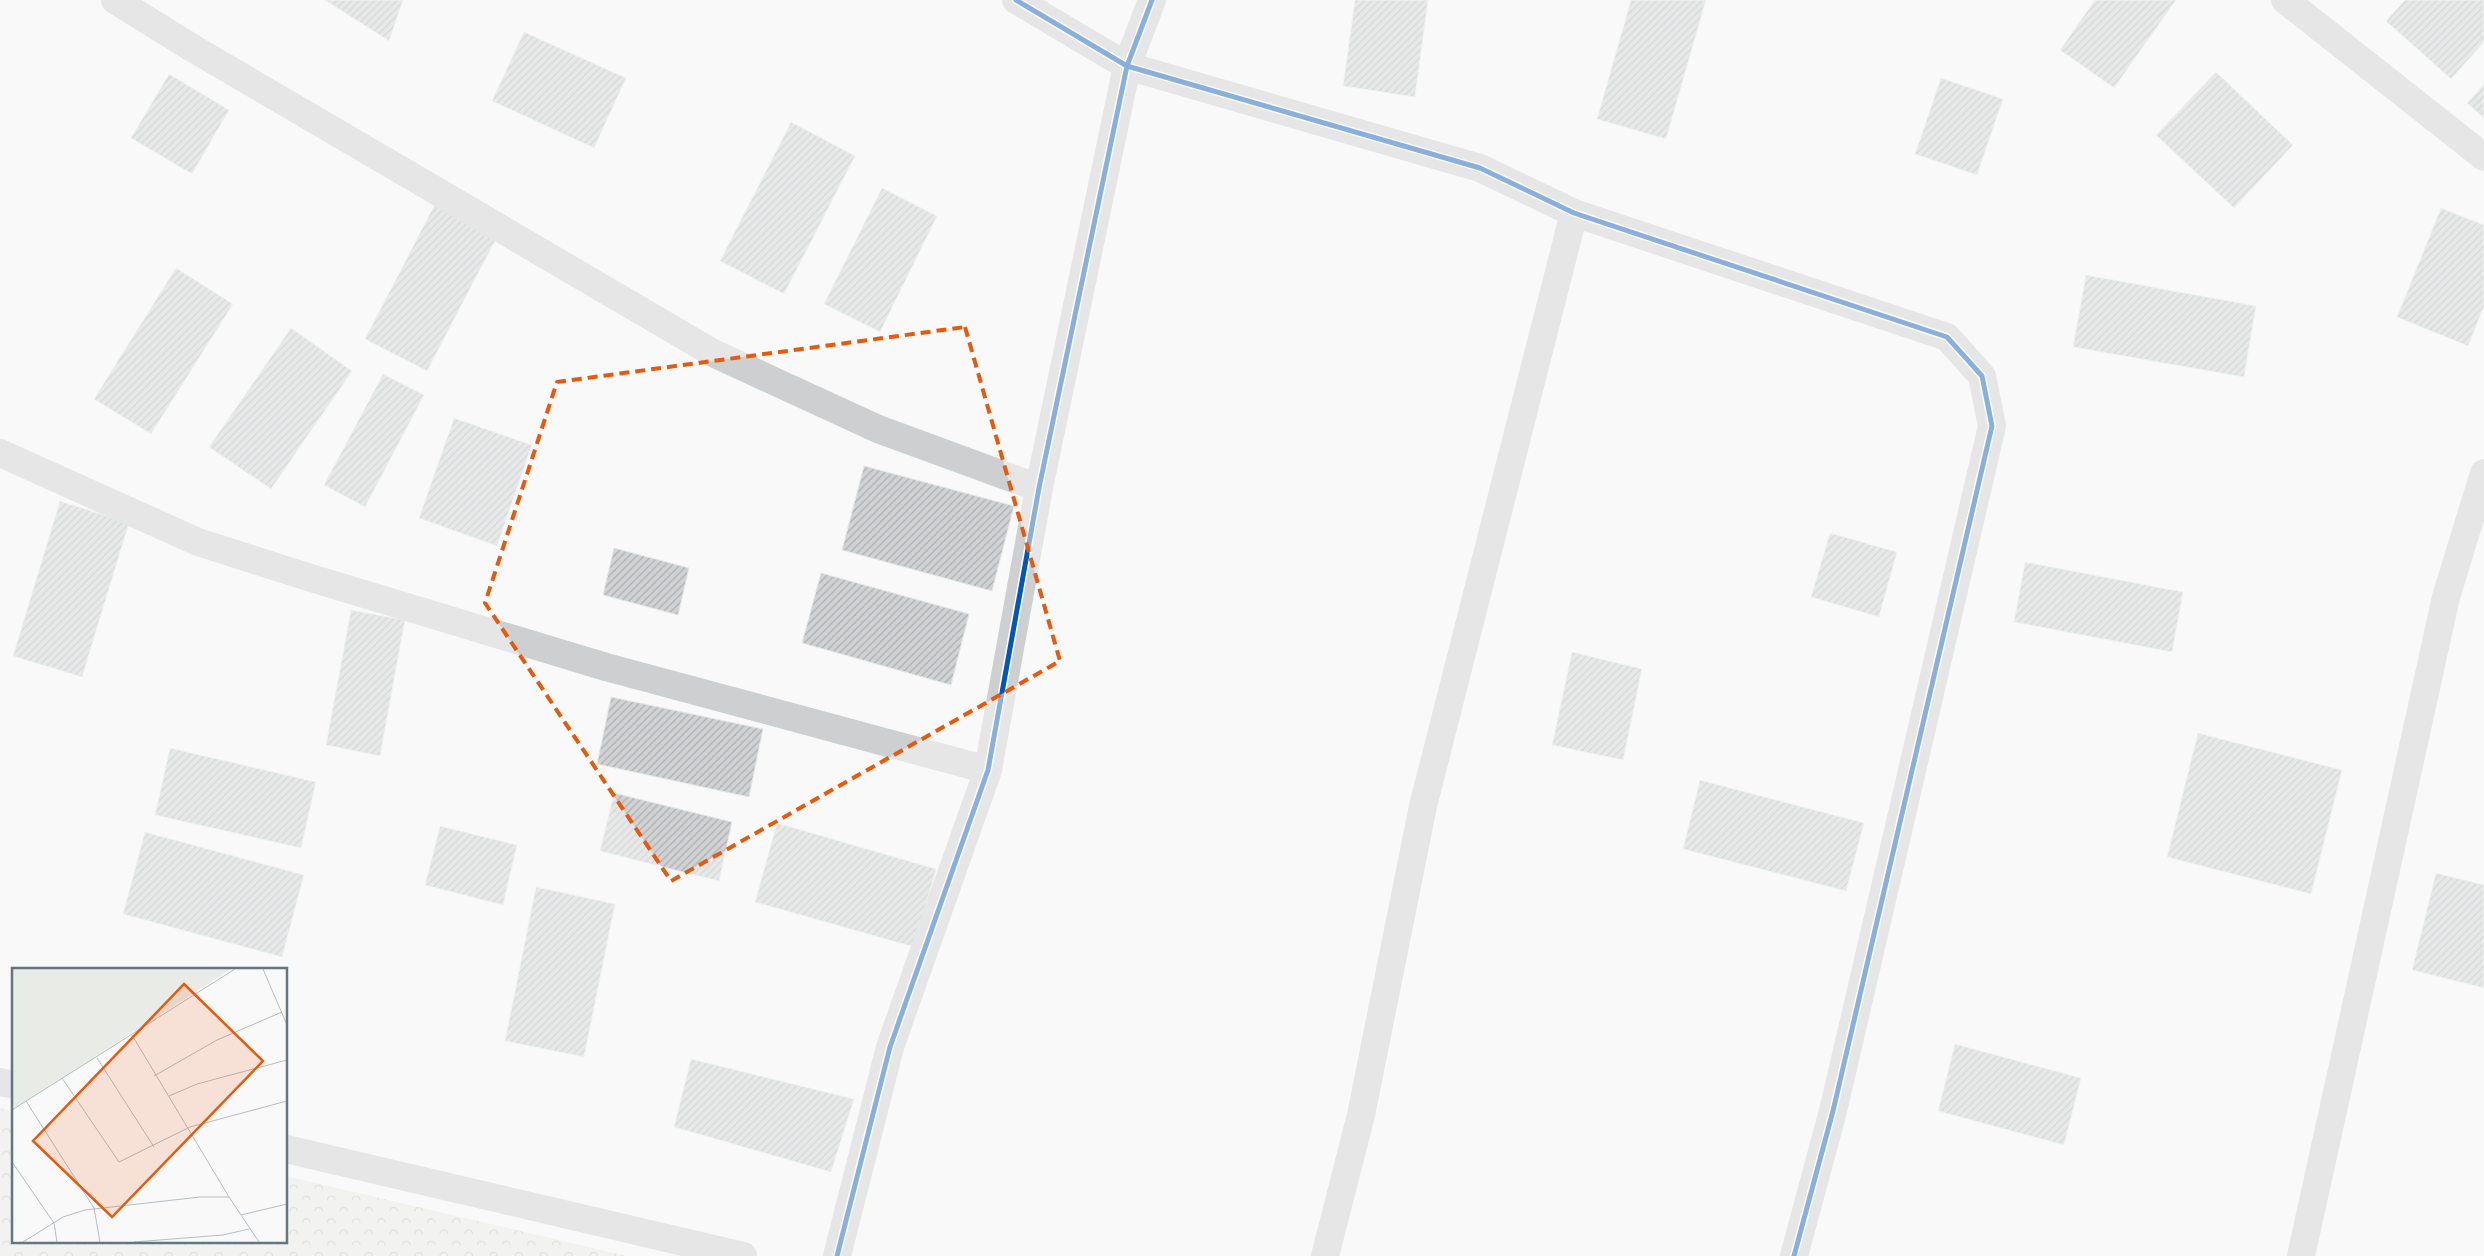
<svg xmlns="http://www.w3.org/2000/svg" width="2484" height="1256" viewBox="0 0 2484 1256" font-family="'Work Sans',sans-serif">
	<defs>
		<pattern id="forest-crowns" width="20" height="18" patternUnits="userSpaceOnUse" patternTransform="scale(1.25)"><rect width="20" height="18" fill="#e8ebe6"/><path d="M2 6a3 3 0 1 1 6 0M12 15a3 3 0 1 1 6 0" fill="none" stroke="#c0c3c0"/></pattern>
		<pattern id="building-hatch" width="6" height="6" patternUnits="userSpaceOnUse" patternTransform="scale(1.25)"><rect width="6" height="6" fill="#d0d2d3"/><path d="M-1 1l2-2M0 6l6-6M5 7l2-2" fill="none" stroke="#acafb1"/></pattern>
	</defs>
	<rect width="100%" height="100%" fill="#f9f9f9"/>
	<!-- forest -->
	<path fill="url(#forest-crowns)" d="M0 1108 14 1111V1242H286V1176L627 1256H0Z"/>
	<!-- building -->
	<path fill="url(#building-hatch)" stroke="#e8e8e8" d="M325 0H403L389 41Z
		M1355 0H1428L1415 97 1343 86Z
		M1631 0H1706L1666 139 1597 119Z
		M2095 0H2176L2114 88 2060 50Z
		M2405 0H2484V42L2451 79 2386 21Z
		M524 32 626 78 594 148 492 101Z
		M2216 72 2293 145 2234 208 2156 135Z
		M169 74 229 110 192 174 131 138Z
		M1941 78 2003 99 1977 175 1915 154Z
		M2484 84V118L2467 103Z
		M791 122 855 156 784 294 720 261Z
		M882 188 937 216 880 332 824 304Z
		M435 204 497 237 427 371 365 339Z
		M2441 208 2484 225V306L2468 346 2397 317Z
		M176 268 233 304 151 434 94 399Z
		M2086 275 2256 306 2244 377 2073 347Z
		M291 328 352 371 271 489 209 447Z
		M383 374 424 395 365 507 324 485Z
		M454 418 532 445 497 546 419 518Z
		M864 466 1014 506 992 591 842 550Z
		M60 501 129 523 82 677 13 656Z
		M1830 533 1897 552 1879 617 1811 597Z
		M614 548 689 568 678 615 603 595Z
		M2025 562 2183 592 2172 652 2014 622Z
		M821 573 969 614 951 685 802 643Z
		M351 610 405 620 380 756 326 745Z
		M1572 652 1642 669 1623 760 1552 745Z
		M611 697 763 729 749 797 597 764Z
		M2198 733 2342 770 2311 894 2167 857Z
		M170 748 316 782 301 848 155 815Z
		M1700 780 1864 823 1846 891 1683 849Z
		M614 793 732 822 719 881 600 851Z
		M777 823 936 869 914 947 755 902Z
		M440 826 517 845 503 905 425 885Z
		M145 832 304 875 282 957 123 914Z
		M2436 873 2484 885V988L2412 970Z
		M536 887 615 904 584 1057 505 1041Z
		M1955 1044 2081 1078 2064 1145 1938 1111Z
		M691 1059 854 1099 831 1172 674 1127Z"/>
	<g fill="none" stroke-linecap="round" stroke-linejoin="round">
		<!-- minor -->
		<path stroke="#cecfd0" stroke-width="28" d="M115 0 194 49 713 353 878 429 1039 488
			M1016 0 1127 66 1480 168 1574 213 1947 337 1982 376 1992 426 1833 1111 1794 1256
			M2285 0 2484 157
			M0 453 198 542 311 578 606 667 988 770
			M0 1082 14 1085
			M286 1149 743 1256
			M837 1256 890 1047 988 770 1039 488 1127 66 1152 0
			M1325 1256 1361 1115 1423 806 1574 213
			M2301 1256 2446 597 2484 473"/>
		<!-- cycleway casing -->
		<g stroke="#fff" stroke-width="8">
			<path id="cycleway" d="M1016 0 1127 66 1480 168 1574 213 1947 337 1982 376 1992 426 1833 1111 1794 1256
				M837 1256 890 1047 988 770 1039 488 1127 66 1152 0"/>
		</g>
		<!-- cycleway -->
		<use href="#cycleway" stroke="#0057b8" stroke-width="5"/>
	</g>
	<!-- marked area -->
	<path d="M0 0H2484V1256H0ZM965 327 1060 661 671 881 485 603 557 382Z" fill="#f9f9f9" fill-opacity=".55" fill-rule="evenodd"/>
	<path fill="none" stroke="#e8590c" stroke-width="4" stroke-dasharray="10 6" stroke-linejoin="round" d="M965 327 1060 661 671 881 485 603 557 382Z"/>
	<!-- overview -->
	<g transform="translate(12 968)">
		<rect width="275" height="275" fill="#f9f9f9"/>
		<path d="M0 1H219L0 142Z" fill="#e8ebe6"/>
		<path fill="none" stroke="#b5bdc3" stroke-width="1" d="M251 1 275 57M120 67 217 229M85 90 142 179M142 108 205 72 270 44M50 110 107 194 178 159 275 133M157 128 185 116 275 92M14 133 82 240 88 274M0 142 223 1M0 194 42 255 45 274M229 247 275 236M11 274 51 249 73 242 188 229H217L247 274M122 274 211 267 237 261"/>
		<path fill="#e8590c" fill-opacity="0.15" stroke="#e8590c" stroke-width="2.5" d="M172 16 251 93 100 249 21 173Z"/>
		<rect width="275" height="275" fill="none" stroke="#657683" stroke-width="2.5"/>
	</g>
</svg>
